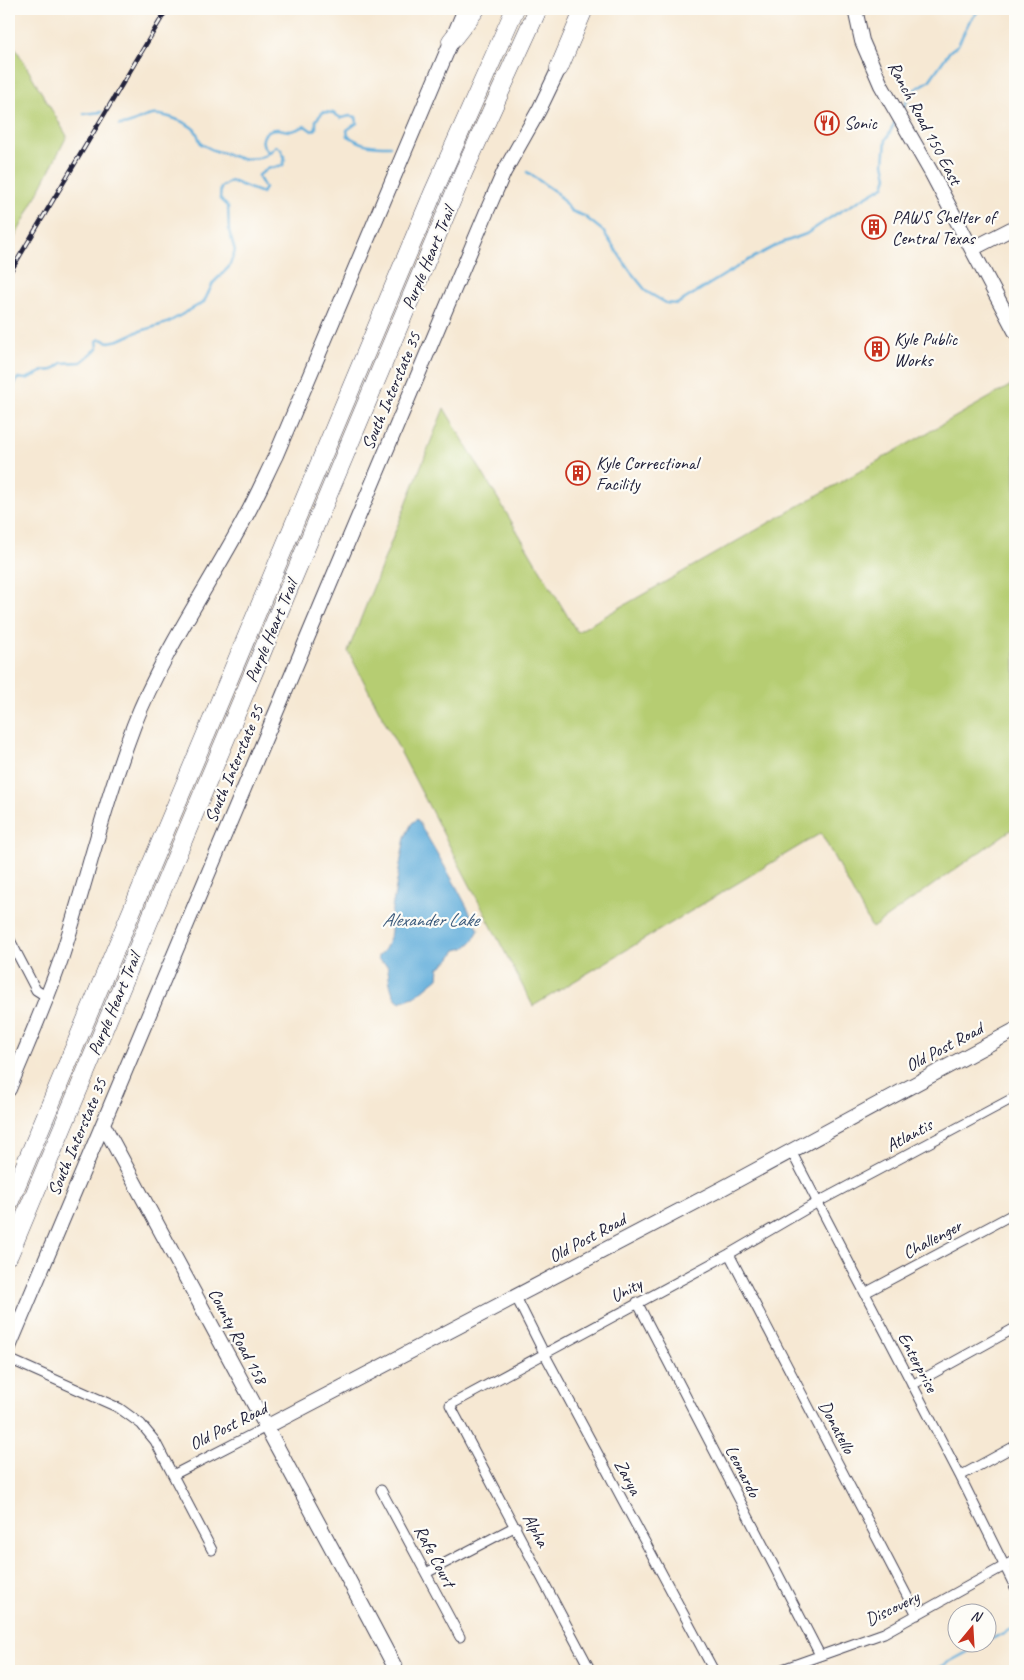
<svg xmlns="http://www.w3.org/2000/svg" width="1024" height="1680" viewBox="0 0 1024 1680" font-family="Caveat,sans-serif">
	<rect width="100%" height="100%" fill="#fdfcf7"/>
	<filter id="ink" filterUnits="userSpaceOnUse"><feTurbulence type="fractalNoise" baseFrequency=".02" numOctaves="2"/><feDisplacementMap in="SourceGraphic" scale="10" xChannelSelector="R" yChannelSelector="G"/><feConvolveMatrix kernelMatrix="1 2 1 2 8 2 1 2 1" color-interpolation-filters="sRGB"/></filter>
	<filter id="wash" filterUnits="userSpaceOnUse"><feTurbulence type="fractalNoise" baseFrequency=".0096" numOctaves="4" result="noise"/><feDisplacementMap in="SourceGraphic" scale="20" xChannelSelector="R" yChannelSelector="G"/><feGaussianBlur stdDeviation="1.12" result="paint"/><feColorMatrix in="noise" values="0 0 0 0 0 0 0 0 0 0 0 0 0 0 0 0 0 1.4 0 .05"/><feComposite in="paint" operator="in"/></filter>
	<g filter="url(#wash)">
		<rect width="100%" height="100%" fill="#f6e8d3"/>
		<!-- green -->
		<path fill="#b6cd72" stroke="#6c7856" d="M9 37 67 136 9 249Z
			M1015 383V827L872 928 821 833 533 1006 348 651 444 408 577 632Z"/>
		<!-- water -->
		<path fill="#62aedb" stroke="#42688b" d="M417 819 456 886 479 930 472 942 465 948 456 950 451 958 439 968 438 978 416 996 400 1002C389 995 390 978 387 965L378 960V956C390 949 393 927 391 914L405 837 412 823Z"/>
		<g fill="none" stroke-linecap="round" stroke-linejoin="round">
			<!-- stream -->
			<path stroke="#62aedb" stroke-width="2.5" d="M901 111 909 97 914 90 929 81 950 51 958 45 969 22 980 9
				M84 114 102 112
				M119 125C132 126 139 117 152 115 163 113 187 122 195 130 198 134 199 140 201 144L213 150 242 159 259 158 269 153C258 143 262 129 277 129 281 129 286 131 290 131 294 131 300 128 305 126L312 131 316 129V120L323 112 333 113 341 118 350 116 356 117 357 123 347 130 348 136C364 146 372 146 390 146
				M527 172 557 193 571 211 584 216 603 231 630 271 647 292 666 303 677 304 747 261 779 244 806 234 836 214 884 186 887 177 884 163 886 140 896 120
				M9 395 18 378 26 379 44 371 53 370 62 363 81 362 98 348 97 341 100 339 109 342 119 340 137 332 167 323 204 302 213 283 229 267 235 251 229 231 228 207 220 199 221 187 231 181 262 193 265 188 258 176 267 169 283 165 285 159 281 149 276 146 269 153
				M986 1642 1015 1627
				M932 1671 986 1642"/>
		</g>
	</g>
	<g filter="url(#ink)">
		<g fill="none" stroke-linecap="round" stroke-linejoin="round">
			<!-- street casing -->
			<g stroke="#424052" stroke-width="11">
				<path id="street" d="M9 938 36 990 47 997
					M791 1151 960 1476 1015 1587
					M729 1254 917 1615
					M865 1293 1015 1213
					M516 1297 544 1353 714 1671
					M637 1302 820 1655
					M9 1359 119 1408 141 1424 155 1441 212 1550
					M912 1385 1015 1328
					M173 1475 266 1427
					M960 1476 1015 1446
					M381 1490 460 1637
					M426 1573 516 1526
					M591 1671 450 1405 729 1254 818 1202 1015 1097
					M777 1671 884 1633 1015 1560"/>
			</g>
			<!-- secondary casing -->
			<g stroke="#424052" stroke-width="16">
				<path id="secondary" d="M855 9 862 41 881 85 931 172 1015 331
					M972 249 1015 227
					M9 1089C27 1045 47 1001 62 956 87 879 105 801 134 725 163 651 209 586 246 516 257 496 266 475 276 455L465 9
					M103 1124 343 1569 397 1671
					M9 1347 487 211 504 172 539 110 563 60
					M266 1427 721 1189 1015 1030"/>
			</g>
			<!-- highway casing -->
			<g stroke="#424052" stroke-width="19">
				<path id="highway" d="M451 41 476 9
					M559 68 584 9
					M9 1203 433 193 515 9
					M9 1255 464 171 538 9"/>
			</g>
			<!-- street -->
			<use href="#street" stroke="#fff" stroke-width="9"/>
			<!-- secondary -->
			<use href="#secondary" stroke="#fff" stroke-width="14"/>
			<!-- highway -->
			<use href="#highway" stroke="#fff" stroke-width="18"/>
			<!-- rail casing -->
			<g stroke="#22223b" stroke-width="4.5">
				<path id="rail" d="M9 274 167 9"/>
			</g>
			<!-- rail -->
			<use href="#rail" stroke="#fdfcf7" stroke-width="2.5" stroke-dasharray="8" stroke-linecap="butt"/>
		</g>
	</g>
	<!-- icons -->
	<defs>
		<g id="restaurant-ring" transform="scale(1.25)"><circle r="9.5" fill="#fdfcf7" stroke="#c8321e" stroke-width="1.5"/><path d="M-5-6h1v4h1v-4h1v4h1v-4h1v5L-1.5 .5V6h-2V.5L-5-1ZM5-6V6H3V1.5H1.5Q1.5-4 5-6Z" fill="#c8321e"/></g>
		<g id="building-ring" transform="scale(1.25)"><circle r="9.5" fill="#fdfcf7" stroke="#c8321e" stroke-width="1.5"/><path d="M-4-6H4V6H1V3H-1V6H-4ZM-2.5-4.3h1.7v1.8h-1.7ZM.8-4.3h1.7v1.8H.8ZM-2.5-1h1.7V.8h-1.7ZM.8-1h1.7V.8H.8Z" fill="#c8321e"/></g>
	</defs>
	<g fill-rule="evenodd">
		<use href="#restaurant-ring" x="827" y="123"/>
		<use href="#building-ring" x="874" y="227"/>
		<use href="#building-ring" x="877" y="349"/>
		<use href="#building-ring" x="578" y="473"/>
	</g>
	<g text-anchor="middle" dominant-baseline="central" stroke-width="4.5" stroke-linejoin="round" paint-order="stroke">
		<!-- poi labels -->
		<g font-size="18" fill="#22223b" stroke="#fdfcf7" text-anchor="start">
			<text x="844" y="123">Sonic</text>
			<text x="892" y="217">PAWS Shelter of<tspan x="892" dy="21">Central Texas</tspan></text>
			<text x="894" y="339">Kyle Public<tspan x="894" dy="21">Works</tspan></text>
			<text x="596" y="463">Kyle Correctional<tspan x="596" dy="21">Facility</tspan></text>
		</g>
		<!-- street labels -->
		<g font-size="18" fill="#22223b" stroke="#fdfcf7">
			<text transform="translate(925 123) rotate(62)">Ranch Road 150 East</text>
			<text transform="translate(428 258) rotate(-67)">Purple Heart Trail</text>
			<text transform="translate(391 391) rotate(-67)">South Interstate 35</text>
			<text transform="translate(271 631) rotate(-67)">Purple Heart Trail</text>
			<text transform="translate(234 764) rotate(-67)">South Interstate 35</text>
			<text transform="translate(114 1004) rotate(-67)">Purple Heart Trail</text>
			<text transform="translate(944 1047) rotate(-28)">Old Post Road</text>
			<text transform="translate(909 1135) rotate(-28)">Atlantis</text>
			<text transform="translate(77 1137) rotate(-67)">South Interstate 35</text>
			<text transform="translate(587 1238) rotate(-28)">Old Post Road</text>
			<text transform="translate(932 1239) rotate(-28)">Challenger</text>
			<text transform="translate(626 1290) rotate(-28)">Unity</text>
			<text transform="translate(238 1336) rotate(62)">County Road 158</text>
			<text transform="translate(918 1362) rotate(62)">Enterprise</text>
			<text transform="translate(228 1426) rotate(-27)">Old Post Road</text>
			<text transform="translate(837 1427) rotate(62)">Donatello</text>
			<text transform="translate(743 1471) rotate(63)">Leonardo</text>
			<text transform="translate(628 1477) rotate(62)">Zarya</text>
			<text transform="translate(536 1530) rotate(62)">Alpha</text>
			<text transform="translate(435 1556) rotate(62)">Rafe Court</text>
			<text transform="translate(892 1608) rotate(-26)">Discovery</text>
		</g>
		<!-- water labels -->
		<g font-size="19" font-style="italic" fill="#3c5a7b" stroke="#fdfcf7">
			<text x="430" y="920">Alexander Lake</text>
		</g>
	</g>
	<!-- margin -->
	<rect width="1024" height="1680" fill="none" stroke="#fdfcf7" stroke-width="30"/>
	<!-- north arrow -->
	<g transform="translate(972 1628) rotate(18)"><circle r="24" fill="#fdfcf7" stroke="#a5a5ac"/>
	<path d="M0-4L9 19L0 12L-9 19Z" fill="#c8321e"/>
	<text y="-8" font-size="14" font-weight="bold" text-anchor="middle" fill="#22223b">N</text>
	</g>
</svg>
